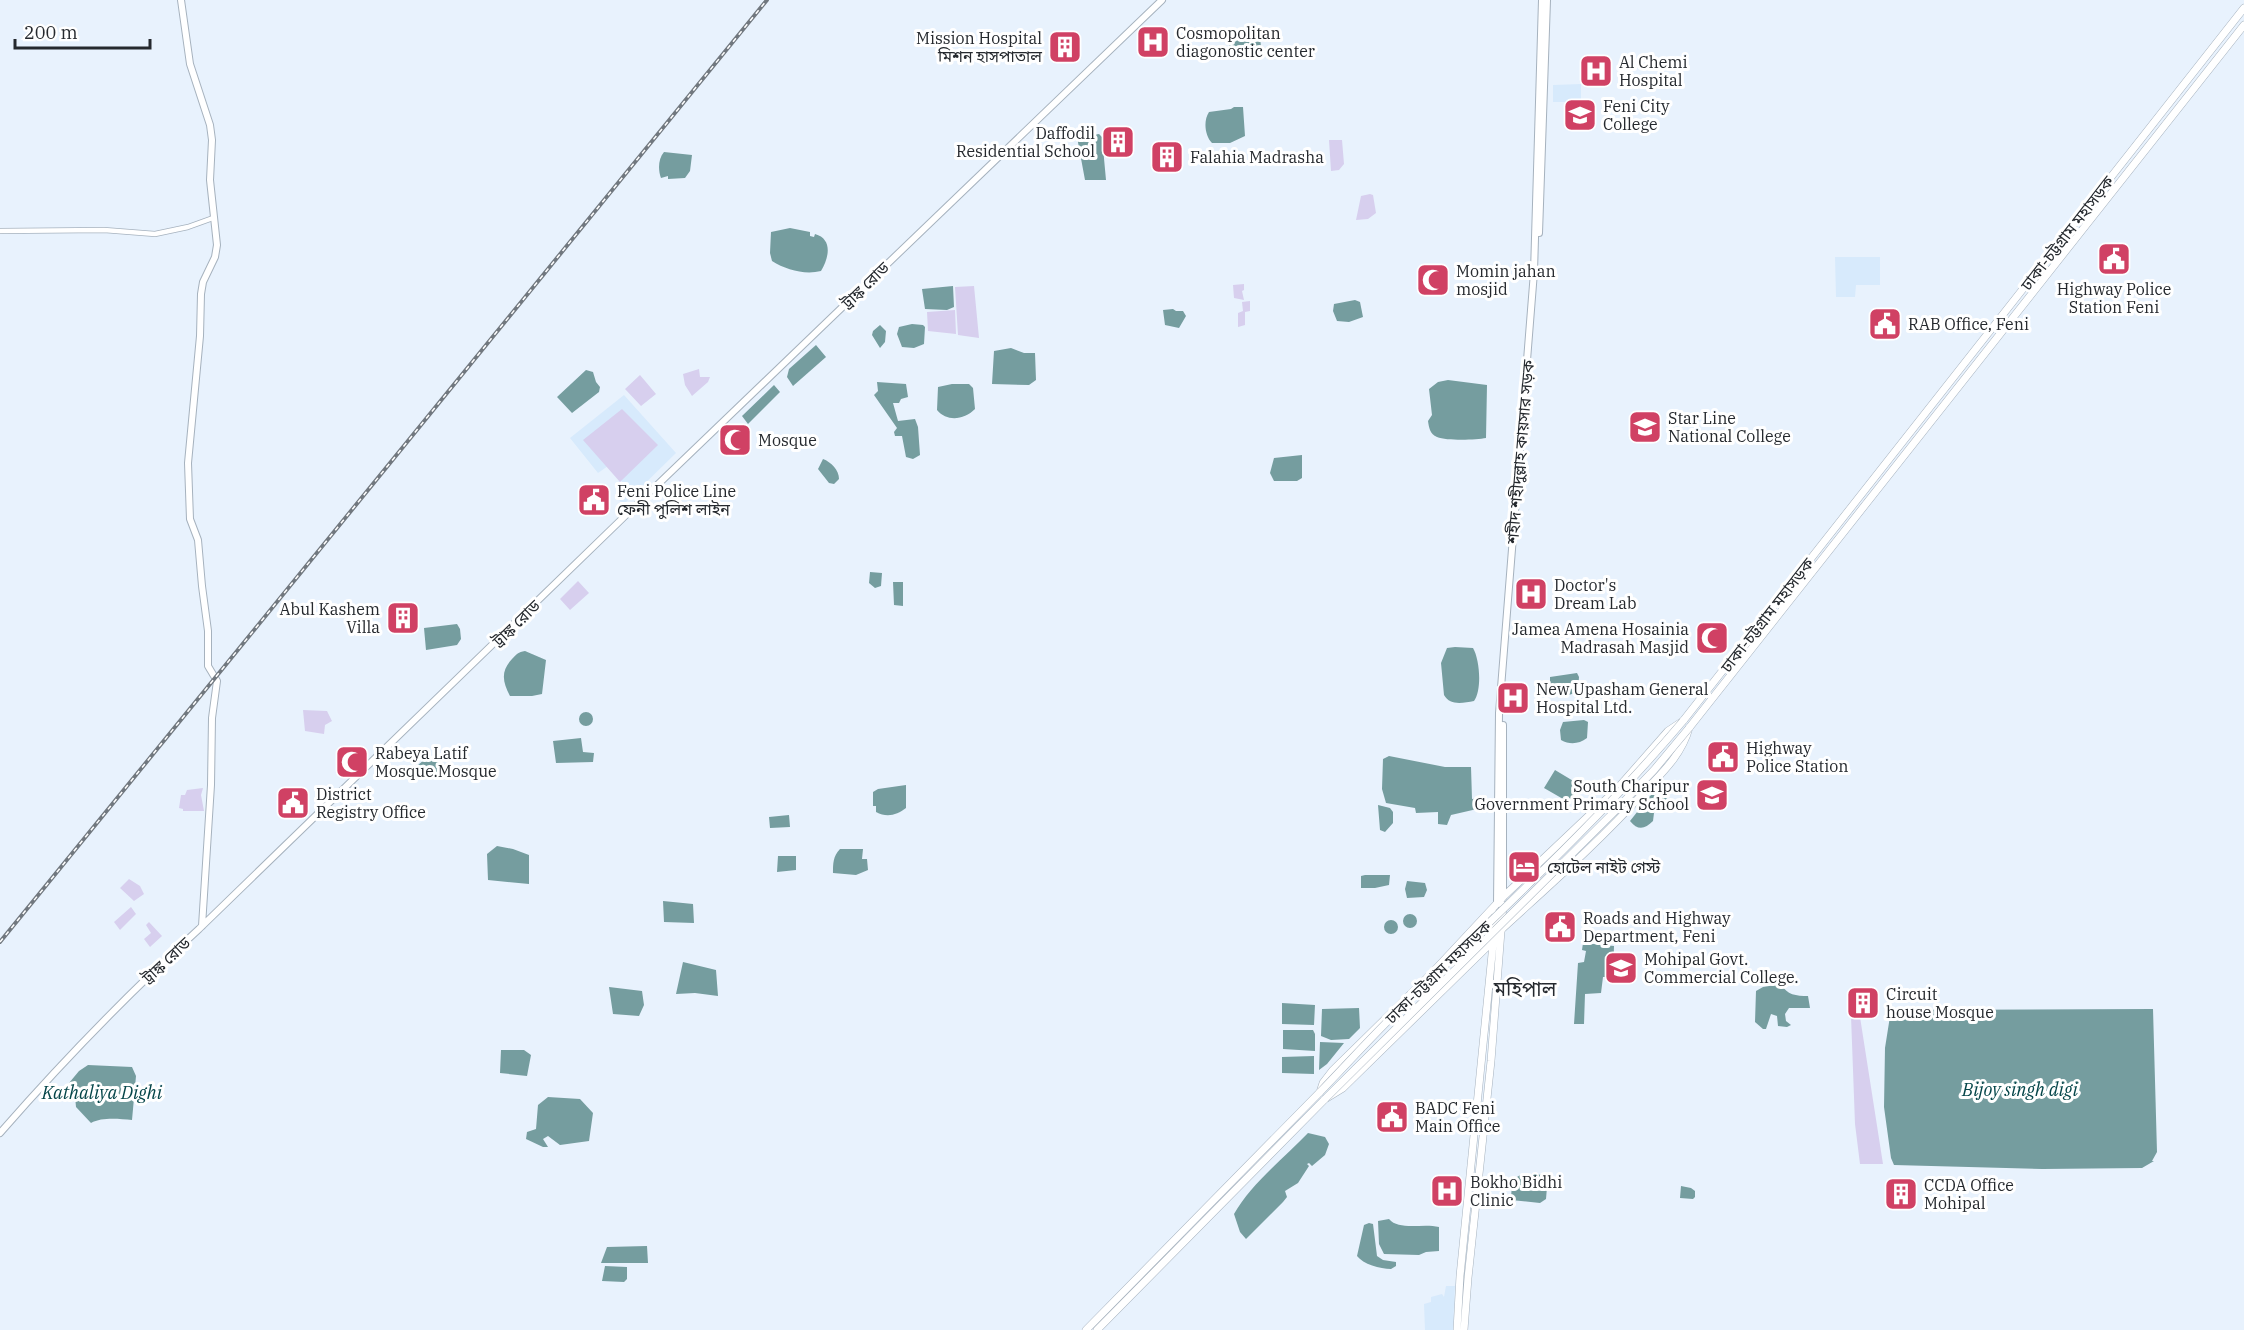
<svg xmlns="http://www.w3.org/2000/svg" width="2244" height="1330" viewBox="0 0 2244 1330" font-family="'IBM Plex Serif','Noto Sans Bengali',serif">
	<rect width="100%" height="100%" fill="#e8f2fd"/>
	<!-- built -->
	<path fill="#d7eafc" d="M1581 84V102H1553V85Z
		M1835 257H1880V285H1856L1855 297H1836Z
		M624 395 676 453 623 505 617 497 627 487 608 466 598 473 570 438Z
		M1446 1286H1455L1453 1330H1425L1424 1304 1431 1302V1297L1442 1294 1444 1297Z"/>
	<!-- green -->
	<path fill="#d7cfee" d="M1329 140H1342L1344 164 1339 170 1331 171Z
		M1370 194 1373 195 1376 213 1368 219 1356 220 1361 196Z
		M1244 284V290L1242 291 1244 300 1234 298 1233 285Z
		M974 286 979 338 958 335 955 287Z
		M1250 301V311L1245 312V325L1238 327V313L1243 311 1242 302Z
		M955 310 956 334 928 331 927 312Z
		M699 369 700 377H710L708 382 692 396 685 385 683 374Z
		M640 375 656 394 641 406 625 389Z
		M622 409 658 445 620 482 583 440Z
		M578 581 589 593 570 610 560 599Z
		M303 710 327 711 332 721 325 725 324 734 305 731Z
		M203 788 201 795 204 811H183V809L179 808 181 795H185L187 790Z
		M129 879 140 886 144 894 134 901 120 888Z
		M131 907 136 914 120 930 114 922Z
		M149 922 162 936 150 947 144 939 151 933 146 925Z
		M1851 1016 1860 1017 1883 1164H1860L1855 1124Z"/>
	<!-- water -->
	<path fill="#759d9f" d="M1255 31C1261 37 1263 48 1258 54L1233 55C1228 48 1227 39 1233 33Z
		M1234 107H1243L1245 136 1230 143H1212C1205 136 1203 121 1209 112L1231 109Z
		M1099 134 1102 137 1106 180H1085L1077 137Z
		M664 152 692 155 690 171 685 178 668 179V176L661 178C658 170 658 159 664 152Z
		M790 228 810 232V236L814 237 815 234C833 239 829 258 821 271 805 275 786 270 772 261L770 253 771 232Z
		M953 286 954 307 947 310 925 309 922 289Z
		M1355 300 1360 302 1363 317 1349 322 1337 321 1333 311 1334 304Z
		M1173 309 1176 311H1183L1186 316 1179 328 1165 325 1163 310Z
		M912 324 923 325 925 327 924 344 914 348 902 347 897 334 899 327Z
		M880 325 886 331 885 342 880 348 872 335 873 331Z
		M816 345 826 357 793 386 787 377 789 369Z
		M1011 348 1024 353H1035L1036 380 1029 385 992 384 994 351Z
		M586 370 593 372 596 382 600 387 599 392 572 413 557 397Z
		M1448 380 1487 385 1486 438C1476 440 1447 441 1437 437 1430 434 1429 428 1428 421L1432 415 1429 389 1438 382Z
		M877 382 906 384 908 397 901 399 899 403H893L898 421 915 419 918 427 920 455 913 459 906 457 902 436H895L894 432 897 428 874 395 878 391Z
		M952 384H969L973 388 975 409C964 420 947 422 937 410L938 387Z
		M774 385 780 392 748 424 742 416Z
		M1302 455V478L1297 481H1274L1270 473 1274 458Z
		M823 459C831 462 839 470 839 479L834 484 829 483 818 469Z
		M870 572 882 573 881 586 875 588 869 583Z
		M893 582H903V606L894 605Z
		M457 624 460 629 461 639 457 645 426 650 424 628Z
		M1455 647 1473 648C1480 660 1482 690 1474 701 1463 703 1450 706 1444 695L1441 663 1447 648Z
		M525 651 546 660 542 694 532 696H510C502 681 501 671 512 659 517 654 518 652 525 651Z
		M1577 673 1579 677 1578 690C1569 698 1560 696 1550 692V677Z
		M579 719a7 7 0 1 1 14 0a7 7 0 1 1-14 0Z
		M1584 720 1588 722 1587 738C1579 744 1570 745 1561 740L1560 730 1563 722Z
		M581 738 583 752 594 753 593 762 556 763 553 741Z
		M1389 756 1445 767H1471L1472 799 1479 798 1477 809 1451 815 1447 825 1438 824V812L1416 813 1415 808 1386 803 1382 789 1383 759Z
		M424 760 440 761 438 777H414L412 770Z
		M1555 770 1580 785 1570 803 1544 788Z
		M1664 783 1673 791 1654 813 1653 821C1645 829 1638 831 1630 821L1649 797Z
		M906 785V808C897 815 887 818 876 812V806H873V792L878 789Z
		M1378 805 1390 808 1393 812V823L1385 832 1380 830Z
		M789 815 790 827 770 828 769 817Z
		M497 846 513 849 529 855V884L488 880 487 854Z
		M840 849H863L862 859H867L868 870 856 875 833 873C833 864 833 856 840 849Z
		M778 856H796V870L777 872Z
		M1365 875H1390L1389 885 1375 888H1361V876Z
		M1407 881 1425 883 1427 890 1424 897 1407 898 1405 889Z
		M663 901 693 904 694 923 664 922Z
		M1403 921a7 7 0 1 1 14 0a7 7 0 1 1-14 0Z
		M1384 927a7 7 0 1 1 14 0a7 7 0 1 1-14 0Z
		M1583 943 1614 946 1613 977H1603L1601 993 1585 994 1584 1024H1574L1578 963 1584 962 1586 951 1582 950Z
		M683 962 716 970 718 996 695 993 676 994Z
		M1781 984C1787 995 1796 996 1808 996L1810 1008H1789L1785 1014 1786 1021 1791 1025 1787 1027 1778 1026 1777 1016 1771 1014 1766 1029H1763L1755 1022 1756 991 1763 987Z
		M609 987 642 991 644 1005 639 1016 613 1014Z
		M1282 1003 1315 1005 1314 1025 1282 1024Z
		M1359 1008 1360 1028 1349 1039 1331 1040 1321 1036 1322 1009Z
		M2153 1009 2157 1152 2152 1161H2154L2142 1168 2042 1169 1894 1165 1891 1158 1884 1107 1885 1048 1891 1010Z
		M1283 1030H1313L1315 1034V1051L1283 1049Z
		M1320 1042 1344 1043 1327 1064 1319 1070Z
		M501 1050H524L531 1055 527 1076 500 1073Z
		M1314 1056V1074L1282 1073V1057Z
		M88 1065 132 1067 136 1076 132 1120C119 1119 102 1117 91 1123L76 1107 75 1096 70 1092 69 1083 79 1071Z
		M548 1097 580 1099 593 1113 589 1141 560 1145 548 1136 543 1139 548 1147H543L526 1139 527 1132 536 1129 538 1105Z
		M1308 1133 1325 1137 1329 1144 1325 1155 1312 1166 1309 1163 1307 1164 1309 1166 1298 1183 1285 1191 1287 1197 1283 1202 1246 1239 1240 1232 1234 1214C1251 1184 1284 1158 1308 1133Z
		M1522 1174 1548 1175 1546 1199 1540 1203 1511 1200 1512 1180Z
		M1681 1186 1691 1188 1695 1191V1197L1693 1199 1680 1198Z
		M1389 1219C1399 1231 1423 1223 1439 1227V1251L1426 1252 1419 1255 1384 1254 1379 1244 1378 1221Z
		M1369 1223 1373 1224 1377 1256 1383 1260 1396 1262V1266L1391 1269C1380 1269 1363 1264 1357 1256L1364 1225Z
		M647 1246 648 1263H601L607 1247Z
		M605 1266 627 1267V1279L624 1282 602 1281Z"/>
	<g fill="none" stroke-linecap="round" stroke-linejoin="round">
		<!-- minor casing -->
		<g stroke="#a6b2be" stroke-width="6">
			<path id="minor" d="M0 231 104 230 155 234 188 227 213 218"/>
		</g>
		<!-- major casing -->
		<g stroke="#a6b2be" stroke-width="8">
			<path id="major" d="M181 0 190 64 210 125 212 140 210 180 217 245 215 257 203 282 201 294 200 336 188 463 190 519 198 540 202 586 208 631V666L217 681 212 718 211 785 202 926
				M1539 233 1547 0
				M1503 725V897
				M1497 904 1499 713 1534 272 1542 0
				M0 1133C63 1061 129 993 199 929L626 515 1162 0"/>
		</g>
		<!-- highway casing -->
		<g stroke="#a6b2be" stroke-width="8">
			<path id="highway" d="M1086 1330 1320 1092 1323 1083 1333 1070 1433 972 1503 897 1617 789 1668 731 1683 721 2244 8
				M1097 1330 1325 1099 1343 1088 1488 946 1503 928C1551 884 1601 840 1645 791 1663 772 1682 754 1689 728L2244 25
				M1457 1330 1460 1276 1496 914
				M1464 1330 1468 1278 1491 1061 1503 905"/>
		</g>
		<!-- minor -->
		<use href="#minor" stroke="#fff" stroke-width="4.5"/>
		<!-- major -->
		<use href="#major" stroke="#fff" stroke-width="6"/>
		<!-- highway -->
		<use href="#highway" stroke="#fff" stroke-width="7"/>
		<!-- rail casing -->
		<g stroke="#71787f" stroke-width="4">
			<path id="rail" d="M0 942 767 0"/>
		</g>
		<!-- rail -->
		<use href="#rail" stroke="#fff" stroke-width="1.5" stroke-dasharray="4.5" stroke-linecap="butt"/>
		<!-- highway-bridge casing -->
		<g stroke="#a6b2be" stroke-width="8" stroke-linecap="butt">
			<path id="highway-bridge" d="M1320 1092C1347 1064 1374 1034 1402 1007 1498 913 1597 823 1683 721
				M1325 1099 1615 811 1654 770 1689 728"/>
		</g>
		<!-- highway-bridge -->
		<use href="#highway-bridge" stroke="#fff" stroke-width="7"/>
	</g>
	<!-- icons -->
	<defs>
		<g id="hospital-square" transform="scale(1.725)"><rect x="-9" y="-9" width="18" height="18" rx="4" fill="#d04164" stroke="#fff"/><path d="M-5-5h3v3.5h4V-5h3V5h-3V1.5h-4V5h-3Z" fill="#fff"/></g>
		<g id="building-square" transform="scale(1.725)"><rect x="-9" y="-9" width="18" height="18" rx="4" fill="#d04164" stroke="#fff"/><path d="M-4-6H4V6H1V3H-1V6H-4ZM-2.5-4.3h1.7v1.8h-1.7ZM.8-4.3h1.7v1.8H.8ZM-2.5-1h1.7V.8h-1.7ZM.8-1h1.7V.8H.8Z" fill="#fff"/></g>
		<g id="university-square" transform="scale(1.725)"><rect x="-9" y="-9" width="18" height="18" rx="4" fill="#d04164" stroke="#fff"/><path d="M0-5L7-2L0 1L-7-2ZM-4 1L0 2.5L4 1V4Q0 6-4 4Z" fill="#fff"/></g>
		<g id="civic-square" transform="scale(1.725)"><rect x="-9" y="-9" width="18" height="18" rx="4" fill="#d04164" stroke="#fff"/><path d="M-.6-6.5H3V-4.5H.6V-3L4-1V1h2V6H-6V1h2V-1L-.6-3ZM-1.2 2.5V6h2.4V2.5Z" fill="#fff"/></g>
		<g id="mosque-square" transform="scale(1.725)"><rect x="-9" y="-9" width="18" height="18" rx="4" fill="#d04164" stroke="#fff"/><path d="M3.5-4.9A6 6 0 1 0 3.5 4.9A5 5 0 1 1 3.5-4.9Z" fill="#fff"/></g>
		<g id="school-square" transform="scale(1.725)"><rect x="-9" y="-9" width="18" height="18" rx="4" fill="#d04164" stroke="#fff"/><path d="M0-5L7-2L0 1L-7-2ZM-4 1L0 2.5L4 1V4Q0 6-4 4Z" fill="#fff"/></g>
		<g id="hotel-square" transform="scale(1.725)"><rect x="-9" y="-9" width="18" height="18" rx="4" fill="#d04164" stroke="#fff"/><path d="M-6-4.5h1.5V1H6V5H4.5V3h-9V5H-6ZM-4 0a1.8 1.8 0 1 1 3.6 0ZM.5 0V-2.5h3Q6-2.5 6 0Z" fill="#fff"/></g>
	</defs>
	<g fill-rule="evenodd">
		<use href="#hospital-square" x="1153" y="42"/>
		<use href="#building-square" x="1065" y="47"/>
		<use href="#hospital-square" x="1596" y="71"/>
		<use href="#university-square" x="1580" y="115"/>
		<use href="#building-square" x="1118" y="142"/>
		<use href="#building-square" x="1167" y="157"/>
		<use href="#civic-square" x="2114" y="259"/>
		<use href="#mosque-square" x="1433" y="280"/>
		<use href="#civic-square" x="1885" y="324"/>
		<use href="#university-square" x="1645" y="427"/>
		<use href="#mosque-square" x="735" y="440"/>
		<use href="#civic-square" x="594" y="500"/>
		<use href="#hospital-square" x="1531" y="594"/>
		<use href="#building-square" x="403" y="618"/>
		<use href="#mosque-square" x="1712" y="638"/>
		<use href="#hospital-square" x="1513" y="698"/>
		<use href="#civic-square" x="1723" y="757"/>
		<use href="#mosque-square" x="352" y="762"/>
		<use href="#school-square" x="1712" y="795"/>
		<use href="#civic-square" x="293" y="803"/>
		<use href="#hotel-square" x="1524" y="867"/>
		<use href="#civic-square" x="1560" y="927"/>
		<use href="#university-square" x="1621" y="968"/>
		<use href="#building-square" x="1863" y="1003"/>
		<use href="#civic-square" x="1392" y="1117"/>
		<use href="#hospital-square" x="1447" y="1191"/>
		<use href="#building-square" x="1901" y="1194"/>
	</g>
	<g text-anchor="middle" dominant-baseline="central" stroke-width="6" stroke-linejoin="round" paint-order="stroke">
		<!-- poi labels -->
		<g font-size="16" fill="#25292e" stroke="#fff" text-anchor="start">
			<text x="1176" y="33">Cosmopolitan<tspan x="1176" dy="18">diagonostic center</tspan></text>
			<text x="1042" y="38" text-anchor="end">Mission Hospital<tspan x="1042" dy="18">মিশন হাসপাতাল</tspan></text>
			<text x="1619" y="62">Al Chemi<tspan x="1619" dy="18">Hospital</tspan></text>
			<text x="1603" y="106">Feni City<tspan x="1603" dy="18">College</tspan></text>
			<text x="1095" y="133" text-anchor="end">Daffodil<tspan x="1095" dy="18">Residential School</tspan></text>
			<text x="1190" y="157">Falahia Madrasha</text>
			<text x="1456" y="271">Momin jahan<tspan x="1456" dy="18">mosjid</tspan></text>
			<text x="2114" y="289" text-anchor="middle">Highway Police<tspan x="2114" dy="18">Station Feni</tspan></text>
			<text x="1908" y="324">RAB Office, Feni</text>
			<text x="1668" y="418">Star Line<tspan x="1668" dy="18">National College</tspan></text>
			<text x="758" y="440">Mosque</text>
			<text x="617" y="491">Feni Police Line<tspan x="617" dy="18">ফেনী পুলিশ লাইন</tspan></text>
			<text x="1554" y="585">Doctor's<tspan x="1554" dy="18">Dream Lab</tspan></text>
			<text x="380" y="609" text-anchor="end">Abul Kashem<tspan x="380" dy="18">Villa</tspan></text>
			<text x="1689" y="629" text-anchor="end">Jamea Amena Hosainia<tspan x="1689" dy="18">Madrasah Masjid</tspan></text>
			<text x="1536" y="689">New Upasham General<tspan x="1536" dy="18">Hospital Ltd.</tspan></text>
			<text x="1746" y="748">Highway<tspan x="1746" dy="18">Police Station</tspan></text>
			<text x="375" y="753">Rabeya Latif<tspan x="375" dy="18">Mosque.Mosque</tspan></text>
			<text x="1689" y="786" text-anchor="end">South Charipur<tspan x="1689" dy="18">Government Primary School</tspan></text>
			<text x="316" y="794">District<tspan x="316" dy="18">Registry Office</tspan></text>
			<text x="1547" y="867">হোটেল নাইট গেস্ট</text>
			<text x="1583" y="918">Roads and Highway<tspan x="1583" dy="18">Department, Feni</tspan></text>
			<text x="1644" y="959">Mohipal Govt.<tspan x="1644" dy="18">Commercial College.</tspan></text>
			<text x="1886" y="994">Circuit<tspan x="1886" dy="18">house Mosque</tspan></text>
			<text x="1415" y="1108">BADC Feni<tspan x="1415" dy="18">Main Office</tspan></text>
			<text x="1470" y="1182">Bokho Bidhi<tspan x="1470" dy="18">Clinic</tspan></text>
			<text x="1924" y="1185">CCDA Office<tspan x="1924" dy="18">Mohipal</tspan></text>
		</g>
		<!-- street labels -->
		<g font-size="16" fill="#25292e" stroke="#fff">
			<text transform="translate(2067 233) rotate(-52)">ঢাকা-চট্টগ্রাম মহাসড়ক</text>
			<text transform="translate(865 285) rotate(-44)">ট্রাঙ্ক রোড</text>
			<text transform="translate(1520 452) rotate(-85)">শহীদ শহীদুল্লাহ কায়সার সড়ক</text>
			<text transform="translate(1767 615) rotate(-52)">ঢাকা-চট্টগ্রাম মহাসড়ক</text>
			<text transform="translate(516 623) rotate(-44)">ট্রাঙ্ক রোড</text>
			<text transform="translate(166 960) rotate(-43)">ট্রাঙ্ক রোড</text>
			<text transform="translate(1438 972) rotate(-44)">ঢাকা-চট্টগ্রাম মহাসড়ক</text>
		</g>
		<!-- water labels -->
		<g font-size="18" font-style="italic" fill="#044549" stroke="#fff">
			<text x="2020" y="1089">Bijoy singh digi</text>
			<text x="102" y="1092">Kathaliya Dighi</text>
		</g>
		<!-- quarter labels -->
		<g font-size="20" fill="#25292e" stroke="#fff">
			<text x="1525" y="988">মহিপাল</text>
		</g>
	</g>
	<!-- scale -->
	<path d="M15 39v9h135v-9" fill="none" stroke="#25292e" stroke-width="3"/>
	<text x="24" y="39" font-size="18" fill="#25292e" stroke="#ffffff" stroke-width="4.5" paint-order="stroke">200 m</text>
</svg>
